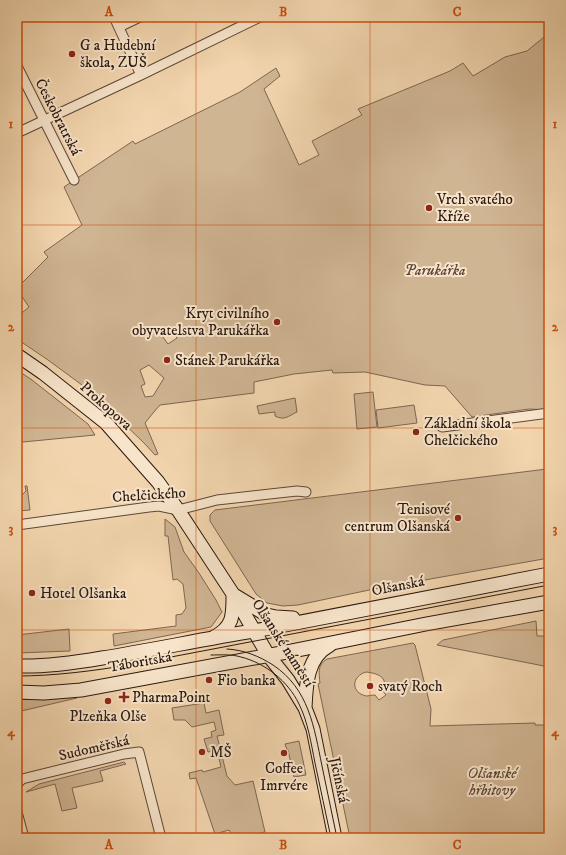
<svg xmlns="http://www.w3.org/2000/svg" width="566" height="855" viewBox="0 0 566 855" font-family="'IM FELL DW Pica',serif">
	<rect width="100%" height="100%" fill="#f2d5ae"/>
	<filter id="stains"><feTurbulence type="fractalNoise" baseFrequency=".005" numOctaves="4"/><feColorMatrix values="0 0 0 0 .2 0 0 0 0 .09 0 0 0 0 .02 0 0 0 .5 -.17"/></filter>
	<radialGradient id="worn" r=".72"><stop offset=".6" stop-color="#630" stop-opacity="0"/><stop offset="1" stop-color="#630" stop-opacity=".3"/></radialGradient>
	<!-- green -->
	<path fill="#d0b593" stroke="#7d6652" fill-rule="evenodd" d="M549 33V402H547V410L529 409 472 417 445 386 425 385 365 372 333 373 332 370 294 374 254 382V393L160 405 153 413 145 423 158 454 155 455 145 444 111 411 82 385 48 360 17 339V317L29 307 21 295 17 296V288L48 257 44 252 82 225 64 187 133 141 135 144 240 92 276 68 280 76 264 89 299 165 319 155 312 141 362 115 358 109 450 71 463 63 473 76 505 57 527 51ZM170 326 177 338 168 344 160 333ZM149 365 164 378 153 396 145 397 141 386 145 384 140 370Z
		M17 370 32 380 88 424 95 435 23 442 17 434Z
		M373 392 377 427 357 429 354 394Z
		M295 398 297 412C288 416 285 421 275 416V412L259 414 257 406Z
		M414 405 417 423 378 428 376 410Z
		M547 469 549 470V558L374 589 298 605 283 606 267 603 256 594 210 521V515L215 510Z
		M25 486H27L30 510 17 511V500L26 491Z
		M165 519 175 527 184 552 199 573 216 600 222 612 211 627 114 646 113 634 176 626V615L182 614 186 608 183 584 177 579 173 580 168 536H165Z
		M536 621 537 636H549V667L437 645 443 640Z
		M69 629 70 651 17 653V635Z
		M413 643 415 645 431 709 430 726 535 723V725H549V838H350L318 684 320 683C319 673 317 665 327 659ZM366 672C376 673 390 677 382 690L386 695 379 700 375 695C373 695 368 696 366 696 350 692 352 676 366 672Z
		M76 696 77 698 17 712V700Z
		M204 703 206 713 219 710 224 735 217 736 227 776 235 785 253 781 265 832 241 838H234L229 830 215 834 196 778 190 779 189 773 202 770 203 772 221 767 217 750 208 752 204 739 212 737 211 732 216 730 214 722 192 727 185 720H174L172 708Z
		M299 741 306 775 294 777 288 750H287L285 744Z
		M124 762 126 764 100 771 103 781 72 788 77 808 62 811 55 784 26 792 39 784Z"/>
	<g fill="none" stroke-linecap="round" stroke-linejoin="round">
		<!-- street casing -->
		<g stroke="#5c4738" stroke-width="11">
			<path id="street" d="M114 17 141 75
				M119 27 140 17
				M17 66 74 180
				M17 133 141 75 260 17
				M442 427 549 413V414
				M17 525 149 507 159 506 178 510 217 500 297 491 306 492
				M17 784 22 779 124 754 139 752 161 838
				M17 812 24 838"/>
		</g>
		<!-- secondary casing -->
		<g stroke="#2a1810" stroke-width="15">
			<path id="secondary" d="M17 355 43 373 106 423 158 482 178 510 233 594 268 655 288 680 305 708 313 729 335 838
				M234 595 267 615 276 617 293 618
				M214 637C234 627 233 614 233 594
				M17 666C46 667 73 663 102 658 153 650 203 639 254 631L549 574
				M17 692 44 693 81 690 292 651 426 624 549 602
				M305 708C306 684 307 657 330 645"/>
		</g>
		<!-- street -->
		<use href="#street" stroke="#f7e4ca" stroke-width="9"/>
		<!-- secondary -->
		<use href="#secondary" stroke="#f7e4ca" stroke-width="13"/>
		<!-- tram -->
		<path stroke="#2a1810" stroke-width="1" d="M227 649C244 650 259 656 273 665 309 689 314 727 322 766 327 790 332 814 337 838
			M211 655C221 655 231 654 241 657 265 663 288 681 299 704 308 722 311 743 315 763 320 788 326 813 331 838
			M17 676C54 676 92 671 129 665L549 585"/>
	</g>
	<!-- grid -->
	<path fill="none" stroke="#cc4f0d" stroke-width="1" stroke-opacity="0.55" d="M196 17V838M370 17V838M17 225H549M17 428H549M17 630H549"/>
	<!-- markers -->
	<g fill="#8f2418" stroke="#f7e4ca" stroke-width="1.5">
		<circle cx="72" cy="54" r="4"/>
		<circle cx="429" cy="208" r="4"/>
		<circle cx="277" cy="322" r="4"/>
		<circle cx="167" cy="360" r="4"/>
		<circle cx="416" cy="432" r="4"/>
		<circle cx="458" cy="518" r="4"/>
		<circle cx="32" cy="593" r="4"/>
		<circle cx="209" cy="680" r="4"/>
		<circle cx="370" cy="686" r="4"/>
		<path d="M122 691h4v4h4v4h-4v4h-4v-4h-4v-4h4z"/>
		<circle cx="108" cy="701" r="4"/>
		<circle cx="202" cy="752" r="4"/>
		<circle cx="284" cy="753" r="4"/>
	</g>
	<g text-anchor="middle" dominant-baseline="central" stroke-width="4" stroke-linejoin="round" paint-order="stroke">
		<!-- poi labels -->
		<g font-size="15" fill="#2a1810" stroke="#f7e4ca" text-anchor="start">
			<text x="80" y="45">G a Hudební<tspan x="80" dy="17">škola, ZUŠ</tspan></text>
			<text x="437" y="199">Vrch svatého<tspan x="437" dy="17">Kříže</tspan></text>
			<text x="269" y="313" text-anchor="end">Kryt civilního<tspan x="269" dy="17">obyvatelstva Parukářka</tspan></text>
			<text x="175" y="360">Stánek Parukářka</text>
			<text x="424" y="423">Základní škola<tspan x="424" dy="17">Chelčického</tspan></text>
			<text x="450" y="509" text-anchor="end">Tenisové<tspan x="450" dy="17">centrum Olšanská</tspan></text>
			<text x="40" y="593">Hotel Olšanka</text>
			<text x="217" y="680">Fio banka</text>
			<text x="378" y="686">svatý Roch</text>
			<text x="132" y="697">PharmaPoint</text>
			<text x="108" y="716" text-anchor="middle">Plzeňka Olše</text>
			<text x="210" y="752">MŠ</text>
			<text x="284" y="768" text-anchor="middle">Coffee<tspan x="284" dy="17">Imrvére</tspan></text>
		</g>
		<!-- street labels -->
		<g font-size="15" fill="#2a1810" stroke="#f7e4ca">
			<text transform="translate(58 117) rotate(63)">Českobratrská</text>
			<text transform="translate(106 406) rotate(42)">Prokopova</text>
			<text transform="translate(149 495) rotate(-4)">Chelčického</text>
			<text transform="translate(398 586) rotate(-11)">Olšanská</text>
			<text transform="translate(283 643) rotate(57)">Olšanské náměstí</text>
			<text transform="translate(140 662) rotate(-10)">Táboritská</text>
			<text transform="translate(94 748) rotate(-13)">Sudoměřská</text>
			<text transform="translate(339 780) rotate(78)">Jičínská</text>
		</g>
		<!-- park labels -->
		<g font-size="15" font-style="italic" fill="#5c4737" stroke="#f7e4ca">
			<text x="435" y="270">Parukářka</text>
			<text x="492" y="773">Olšanské<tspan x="492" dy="17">hřbitovy</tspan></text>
		</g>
	</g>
	<!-- margin -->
	<rect width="566" height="855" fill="none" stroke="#f2d5ae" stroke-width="44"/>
	<rect x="22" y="22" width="522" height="811" fill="none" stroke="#cc4f0d" stroke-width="1.5"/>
	<g font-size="13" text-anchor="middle" font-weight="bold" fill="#cc4f0d">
		<text x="109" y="16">A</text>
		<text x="283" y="16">B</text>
		<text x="457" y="16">C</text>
		<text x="11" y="128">1</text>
		<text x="555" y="128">1</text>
		<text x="11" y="331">2</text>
		<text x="555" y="331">2</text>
		<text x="11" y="533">3</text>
		<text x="555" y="533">3</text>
		<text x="11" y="736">4</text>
		<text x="555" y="736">4</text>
		<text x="109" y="849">A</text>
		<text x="283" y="849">B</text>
		<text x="457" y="849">C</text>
	</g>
	<rect width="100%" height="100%" filter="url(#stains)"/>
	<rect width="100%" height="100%" fill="url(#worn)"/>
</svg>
